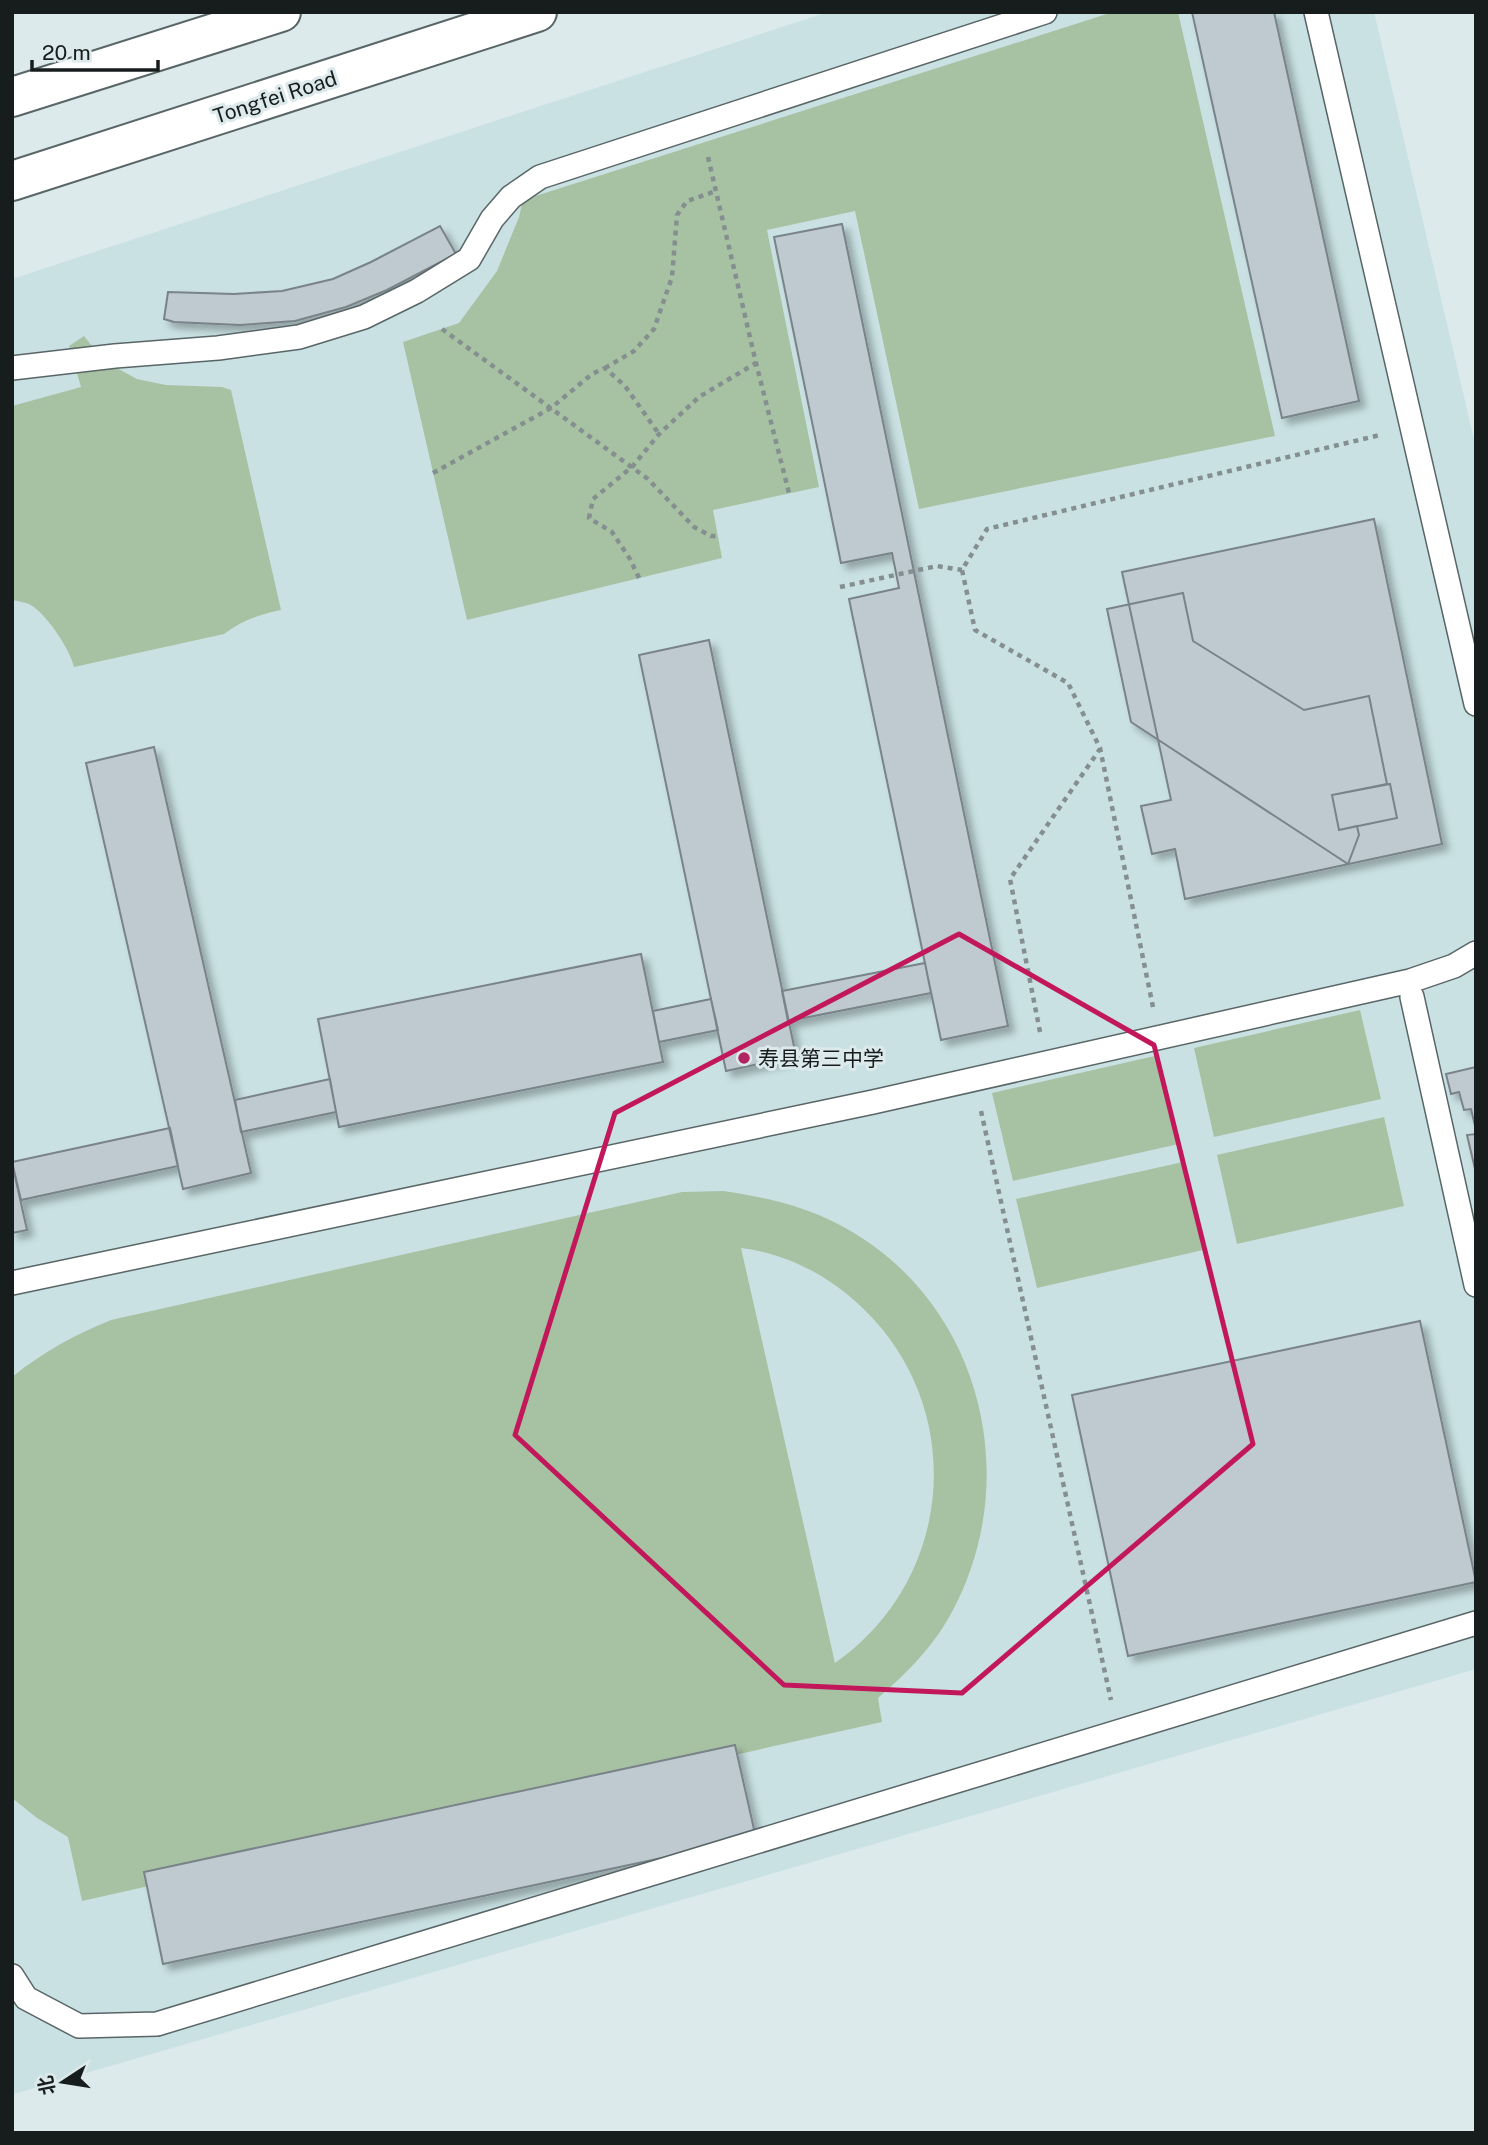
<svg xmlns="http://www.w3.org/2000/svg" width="1488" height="2145" viewBox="0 0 1488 2145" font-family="'Public Sans','Noto Sans SC',sans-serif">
	<defs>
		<filter id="shadow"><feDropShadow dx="6" dy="6" stdDeviation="3.5" flood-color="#0004"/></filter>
	</defs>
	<rect width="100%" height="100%" fill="#dceaec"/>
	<!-- built -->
	<path fill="#c9e1e3" d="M828 12H1374L1476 448V1669L14 2094 12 2092V279Z"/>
	<!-- green -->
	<path fill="#a7c2a3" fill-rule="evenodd" d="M1113 12H1178L1275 436 919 509 855 211 767 230 819 487 713 510 722 558 467 620 403 342 459 323 497 271 519 217 523 200Z
		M84 336 104 361 137 379 166 385 222 387 231 390 281 610C260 614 241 621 224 634L74 667C70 649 46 613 29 604 24 602 17 601 12 600V406L81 387 69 346Z
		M1360 1010 1381 1099 1214 1137 1194 1048Z
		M1159 1055 1179 1144 1013 1181 992 1093Z
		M1384 1117 1404 1206 1237 1244 1217 1155Z
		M1183 1162 1203 1250 1037 1288 1016 1199Z
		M723 1191C764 1197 802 1205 840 1225 979 1298 1025 1474 953 1610 935 1645 907 1673 878 1698L882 1722 82 1901 68 1837 37 1818 12 1798V1377C43 1352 74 1335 111 1320L682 1192ZM741 1248C783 1253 824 1273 855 1301 968 1400 958 1577 835 1663Z"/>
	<!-- building -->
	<path fill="#bec9d0" stroke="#798389" stroke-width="2" filter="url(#shadow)" d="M1192 12H1274L1359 401 1282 418Z
		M842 224 1008 1026 941 1040 849 599 899 588 892 553 841 563 774 237Z
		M440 226 456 254 387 290 346 307 295 321 240 325 174 322 164 319 168 292 234 294 282 291 333 279 371 262Z
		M1374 519 1442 844 1185 899 1175 849 1152 854 1141 806 1171 800 1122 572Z
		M1183 593 1193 641 1304 710 1369 696 1387 784 1332 795 1339 830 1357 826 1359 835 1348 864 1131 722 1107 609Z
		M709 640 796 1056 726 1071 639 655Z
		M154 747 251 1173 183 1189 86 763Z
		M1390 784 1397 818 1339 830 1332 795Z
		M641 954 663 1062 339 1127 318 1019Z
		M925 963 931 993 788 1021 782 991Z
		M711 999 718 1030 659 1042 653 1011Z
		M1476 1067V1130L1471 1109 1464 1110 1459 1092 1451 1094 1446 1074Z
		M330 1079 336 1112 241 1132 235 1100Z
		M170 1128 178 1166 21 1200 12 1162Z
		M1476 1134V1173L1467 1135Z
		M12 1163 27 1230 12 1233Z
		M1420 1321 1476 1582 1128 1656 1072 1395Z
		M735 1745 756 1838 163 1964 144 1872Z"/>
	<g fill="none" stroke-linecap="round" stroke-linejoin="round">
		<!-- service casing -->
		<g stroke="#596566" stroke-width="26">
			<path id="service" d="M1316 12 1476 704
				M12 368 115 356 218 348 299 337 364 317 417 291 469 259 492 219 511 197 540 177 1045 12
				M1412 997 1476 1285
				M12 1283 873 1102 1410 981 1454 966 1476 953
				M12 1976 26 1998 79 2026 157 2024 1476 1623"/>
		</g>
		<!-- secondary casing -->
		<g stroke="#596566" stroke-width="42">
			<path id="secondary" d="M12 97 281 12
				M12 181 537 12"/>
		</g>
		<!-- path -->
		<path stroke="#858f90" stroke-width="4.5" stroke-dasharray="5 5" stroke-linecap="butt" d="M708 157 756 363 789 493
			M442 329 648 479 694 527 711 536H718
			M605 368 634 351 654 329 672 277 677 215 687 201 716 191
			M433 473 551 408 592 374 605 368 625 386 659 434
			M639 578 630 559 612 532 589 518 593 499 632 467 659 434 699 397 756 363
			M840 587 937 566 962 570
			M1153 1007 1100 748 1068 683 975 630 962 570 987 529 1380 435
			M1040 1032 1010 879 1100 749
			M981 1111 1111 1700"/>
		<!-- service -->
		<use href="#service" stroke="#fff" stroke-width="23"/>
		<!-- secondary -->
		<use href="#secondary" stroke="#fff" stroke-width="38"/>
	</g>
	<!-- marked area -->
	<path fill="none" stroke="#c2185b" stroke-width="5" stroke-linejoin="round" d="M959 934 1154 1045 1253 1444 962 1693 784 1685 515 1435 615 1113Z"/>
	<!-- markers -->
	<circle fill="#b02561" stroke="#dceaec" stroke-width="2.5" cx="744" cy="1058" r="7"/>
	<g text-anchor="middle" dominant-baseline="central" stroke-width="6" stroke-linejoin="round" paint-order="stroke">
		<!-- street labels -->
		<g font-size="21" fill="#171c1c" stroke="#dceaec">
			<text transform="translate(275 97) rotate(-18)">Tongfei Road</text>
		</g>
		<!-- poi labels -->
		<g font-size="21" fill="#171c1c" stroke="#dceaec" text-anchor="start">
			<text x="758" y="1058">寿县第三中学</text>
		</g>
	</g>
	<!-- border -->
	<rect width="1488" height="2145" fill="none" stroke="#171c1c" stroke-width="28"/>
	<!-- north arrow -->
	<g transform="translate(63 2082) rotate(258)" stroke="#dceaec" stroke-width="5" paint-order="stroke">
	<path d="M0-5L12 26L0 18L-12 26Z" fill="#171c1c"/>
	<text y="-10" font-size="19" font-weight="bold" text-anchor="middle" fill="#171c1c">北</text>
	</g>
	<!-- scale -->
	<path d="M32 60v10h126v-10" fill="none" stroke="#171c1c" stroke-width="3.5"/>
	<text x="42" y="60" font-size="21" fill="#171c1c" stroke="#dceaec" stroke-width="5" paint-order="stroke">20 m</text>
</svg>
